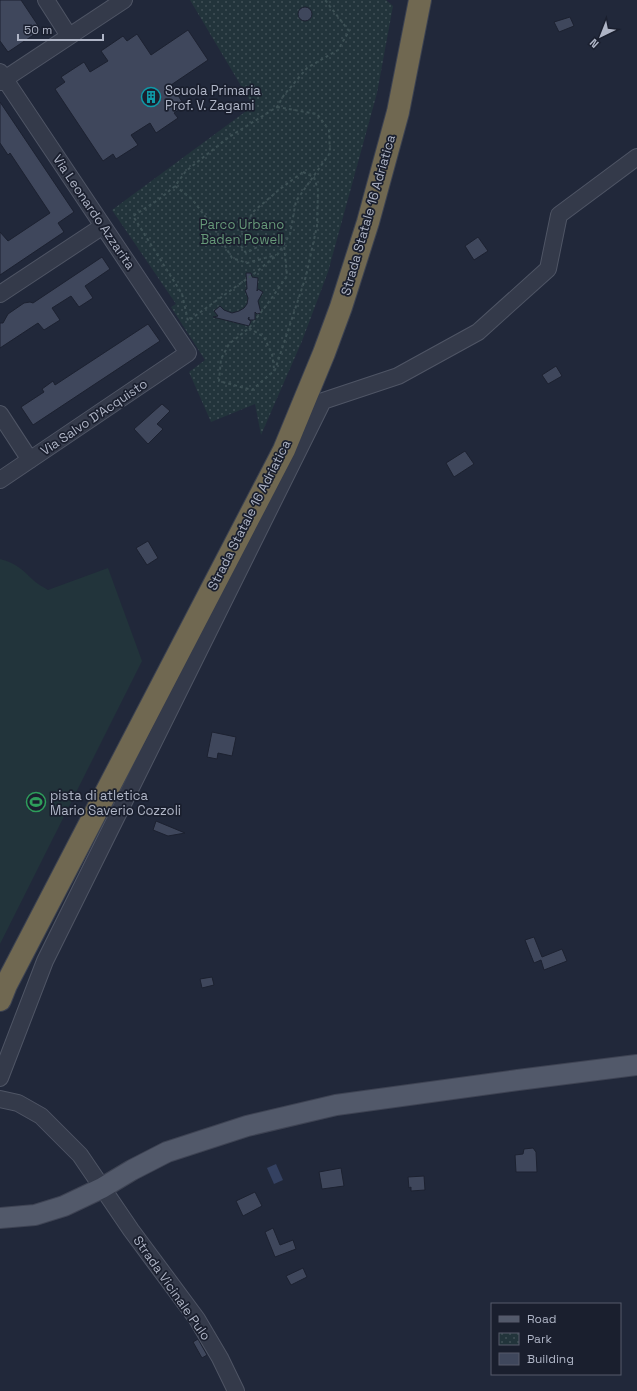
<svg xmlns="http://www.w3.org/2000/svg" width="637" height="1391" viewBox="0 0 637 1391" font-family="'Space Grotesk',sans-serif">
	<defs>
		<pattern id="park-dots" width="8" height="8" patternUnits="userSpaceOnUse"><rect width="8" height="8" fill="#22343b"/><path d="M2 2h.1M6 6h.1" fill="none" stroke="#404f56" stroke-width="1.8" stroke-linecap="round"/></pattern>
	</defs>
	<rect width="100%" height="100%" fill="#21283a"/>
	<!-- grass -->
	<path fill="#22343b" d="M0 559C15 563 21 568 32 579 36 583 43 587 48 590L108 568 142 661 0 944Z"/>
	<!-- park -->
	<path fill="url(#park-dots)" d="M190 0H386L393 6 377 93 328 272 302 341 261 435 255 404 211 422 189 372 205 360 171 307 176 304 112 210 253 106Z"/>
	<!-- water -->
	<path fill="#344161" d="M276 1164 283 1180 274 1184 267 1168Z"/>
	<!-- building -->
	<path fill="#3f475c" stroke="#1c2130" d="M0 0H21L41 30 8 52 0 41Z
		M298 14a7 7 0 1 1 14 0a7 7 0 1 1-14 0Z
		M570 17 574 26 559 32 554 22Z
		M188 30 208 60 171 85 185 106 174 113 178 118 156 133 150 123 131 135 138 145 116 159 113 154 103 161 55 89 65 82 61 77 84 62 90 72 108 61 101 51 123 36 127 41 137 34 151 55Z
		M0 102 74 212 58 223 64 232 0 275V232L8 241 50 213 10 153 8 155 0 143Z
		M478 237 488 251 474 260 465 246Z
		M102 257 110 269 85 286 93 298 79 307 71 296 52 308 60 320 44 330 38 323 0 348V323H3L8 314 24 303 30 302 33 303Z
		M246 273H251L252 277 258 278 257 291 258 289 263 292 258 301 261 313 257 314 255 312V320H249V317L248 319 251 321 249 326 213 317 218 316 214 311 220 306 224 310 232 313 239 311 244 308 247 304 248 298 245 290 247 289Z
		M148 324 160 341 33 425 21 407 44 392 42 389 53 381 55 385Z
		M556 366 562 376 548 384 542 375Z
		M162 404 170 411 157 424 163 429 148 444 134 429Z
		M465 451 474 464 454 477 446 463Z
		M148 541 158 558 147 565 136 548Z
		M212 732 236 737 232 756 218 753 217 759 207 757Z
		M156 821 185 833 168 836 153 830Z
		M534 937 542 957 562 949 567 961 544 970 541 960 534 963 525 940Z
		M212 977 214 985 202 988 200 979Z
		M533 1148 536 1152 537 1172H516L515 1155 523 1154 524 1149Z
		M341 1168 344 1186 322 1189 319 1172Z
		M424 1176 425 1190 411 1191V1187L409 1188 408 1177Z
		M255 1192 262 1206 243 1216 236 1201Z
		M273 1228 280 1245 293 1240 296 1249 275 1257 265 1232Z
		M303 1268 307 1277 291 1285 286 1276Z
		M198 1339 207 1355 202 1358 193 1342Z"/>
	<g fill="none" stroke-linecap="round" stroke-linejoin="round">
		<!-- minor casing -->
		<g stroke="#4f5565" stroke-width="18">
			<path id="minor" d="M46 0 69 36
				M0 72 188 353 0 480
				M0 82 124 0
				M0 294 103 226
				M0 414 30 460
				M0 1078 45 961 323 401 398 376 478 332 548 269 559 215 637 157
				M0 1099 18 1103 41 1116 80 1155 131 1230 197 1319 220 1358 236 1391"/>
		</g>
		<!-- major casing -->
		<g stroke="#3e4353" stroke-width="22">
			<path id="major" d="M0 1218 35 1215 64 1206 102 1188 132 1170 167 1152 247 1126 336 1105 518 1080 637 1065"/>
		</g>
		<!-- highway casing -->
		<g stroke="#3c4251" stroke-width="24">
			<path id="highway" d="M0 1000 6 985 284 450 324 353 341 307 368 222 398 112 420 0"/>
		</g>
		<!-- path -->
		<path stroke="#3d5055" stroke-width="2" stroke-dasharray="3 3" stroke-linecap="butt" d="M277 107 317 114 329 130 330 153 296 201 290 234 278 254 255 273 188 321 182 294 133 216 158 200 175 186 186 171 229 137 277 107 284 95 307 68 338 50 349 31 325 0
			M303 172 314 177 318 190 317 226 306 276 275 370 252 390 219 381 221 359 229 344 249 328 271 299 287 276 284 244 273 239 246 253 238 242 243 228 254 211 280 189Z
			M175 186 192 199 214 228 232 258 247 263 276 255
			M249 328 264 337 272 354 274 368"/>
		<!-- minor -->
		<use href="#minor" stroke="#343a4a" stroke-width="16"/>
		<!-- major -->
		<use href="#major" stroke="#52596a" stroke-width="20"/>
		<!-- highway -->
		<use href="#highway" stroke="#706851" stroke-width="22"/>
	</g>
	<!-- icons -->
	<defs>
		<g id="building-ring" transform="scale(1)"><circle r="9.5" fill="#1a1f2e" stroke="#0f9aa8" stroke-width="1.5"/><path d="M-4-6H4V6H1V3H-1V6H-4ZM-2.5-4.3h1.7v1.8h-1.7ZM.8-4.3h1.7v1.8H.8ZM-2.5-1h1.7V.8h-1.7ZM.8-1h1.7V.8H.8Z" fill="#0f9aa8"/></g>
		<g id="stadium-ring" transform="scale(1)"><circle r="9.5" fill="#1a1f2e" stroke="#2e9e5b" stroke-width="1.5"/><path d="M0-5a6.5 5 0 1 0 0 10a6.5 5 0 1 0 0-10ZM-3.5-1.8h7v3.6h-7Z" fill="#2e9e5b"/></g>
	</defs>
	<g fill-rule="evenodd">
		<use href="#building-ring" x="151" y="97"/>
		<use href="#stadium-ring" x="36" y="802"/>
	</g>
	<g text-anchor="middle" dominant-baseline="central" stroke-width="3.5" stroke-linejoin="round" paint-order="stroke">
		<!-- poi labels -->
		<g font-size="13" fill="#afb5c6" stroke="#1a1f2e" text-anchor="start">
			<text x="165" y="90">Scuola Primaria<tspan x="165" dy="15">Prof. V. Zagami</tspan></text>
			<text x="50" y="795">pista di atletica<tspan x="50" dy="15">Mario Saverio Cozzoli</tspan></text>
		</g>
		<!-- street labels -->
		<g font-size="13" fill="#afb5c6" stroke="#1a1f2e">
			<text transform="translate(94 212) rotate(56)">Via Leonardo Azzarita</text>
			<text transform="translate(368 215) rotate(-74)">Strada Statale 16 Adriatica</text>
			<text transform="translate(94 417) rotate(-34)">Via Salvo D'Acquisto</text>
			<text transform="translate(249 515) rotate(-63)">Strada Statale 16 Adriatica</text>
			<text transform="translate(172 1288) rotate(55)">Strada Vicinale Pulo</text>
		</g>
		<!-- park labels -->
		<g font-size="13" fill="#669878" stroke="#1a1f2e">
			<text x="242" y="224">Parco Urbano<tspan x="242" dy="15">Baden Powell</tspan></text>
		</g>
	</g>
	<!-- legend -->
	<rect x="491" y="1303" width="130" height="72" fill="#1a1f2e" stroke="#565b6b"/>
	<rect x="499" y="1316" width="20" height="6" fill="#52596a" stroke="#565b6b"/>
	<text x="527" y="1323" font-size="12" fill="#afb5c6">Road</text>
	<rect x="499" y="1333" width="20" height="12" fill="url(#park-dots)" stroke="#565b6b"/>
	<text x="527" y="1343" font-size="12" fill="#afb5c6">Park</text>
	<rect x="499" y="1353" width="20" height="12" fill="#3f475c" stroke="#565b6b"/>
	<text x="527" y="1363" font-size="12" fill="#afb5c6">Building</text>
	<!-- north arrow -->
	<g transform="translate(601 36) rotate(223)" stroke="#1a1f2e" stroke-width="3" paint-order="stroke">
	<path d="M0-3L7 15L0 10L-7 15Z" fill="#afb5c6"/>
	<text y="-6" font-size="11" font-weight="bold" text-anchor="middle" fill="#afb5c6">N</text>
	</g>
	<!-- scale -->
	<path d="M18 34v6h85v-6" fill="none" stroke="#afb5c6" stroke-width="2"/>
	<text x="24" y="34" font-size="12" fill="#afb5c6" stroke="#1a1f2e" stroke-width="3" paint-order="stroke">50 m</text>
</svg>
